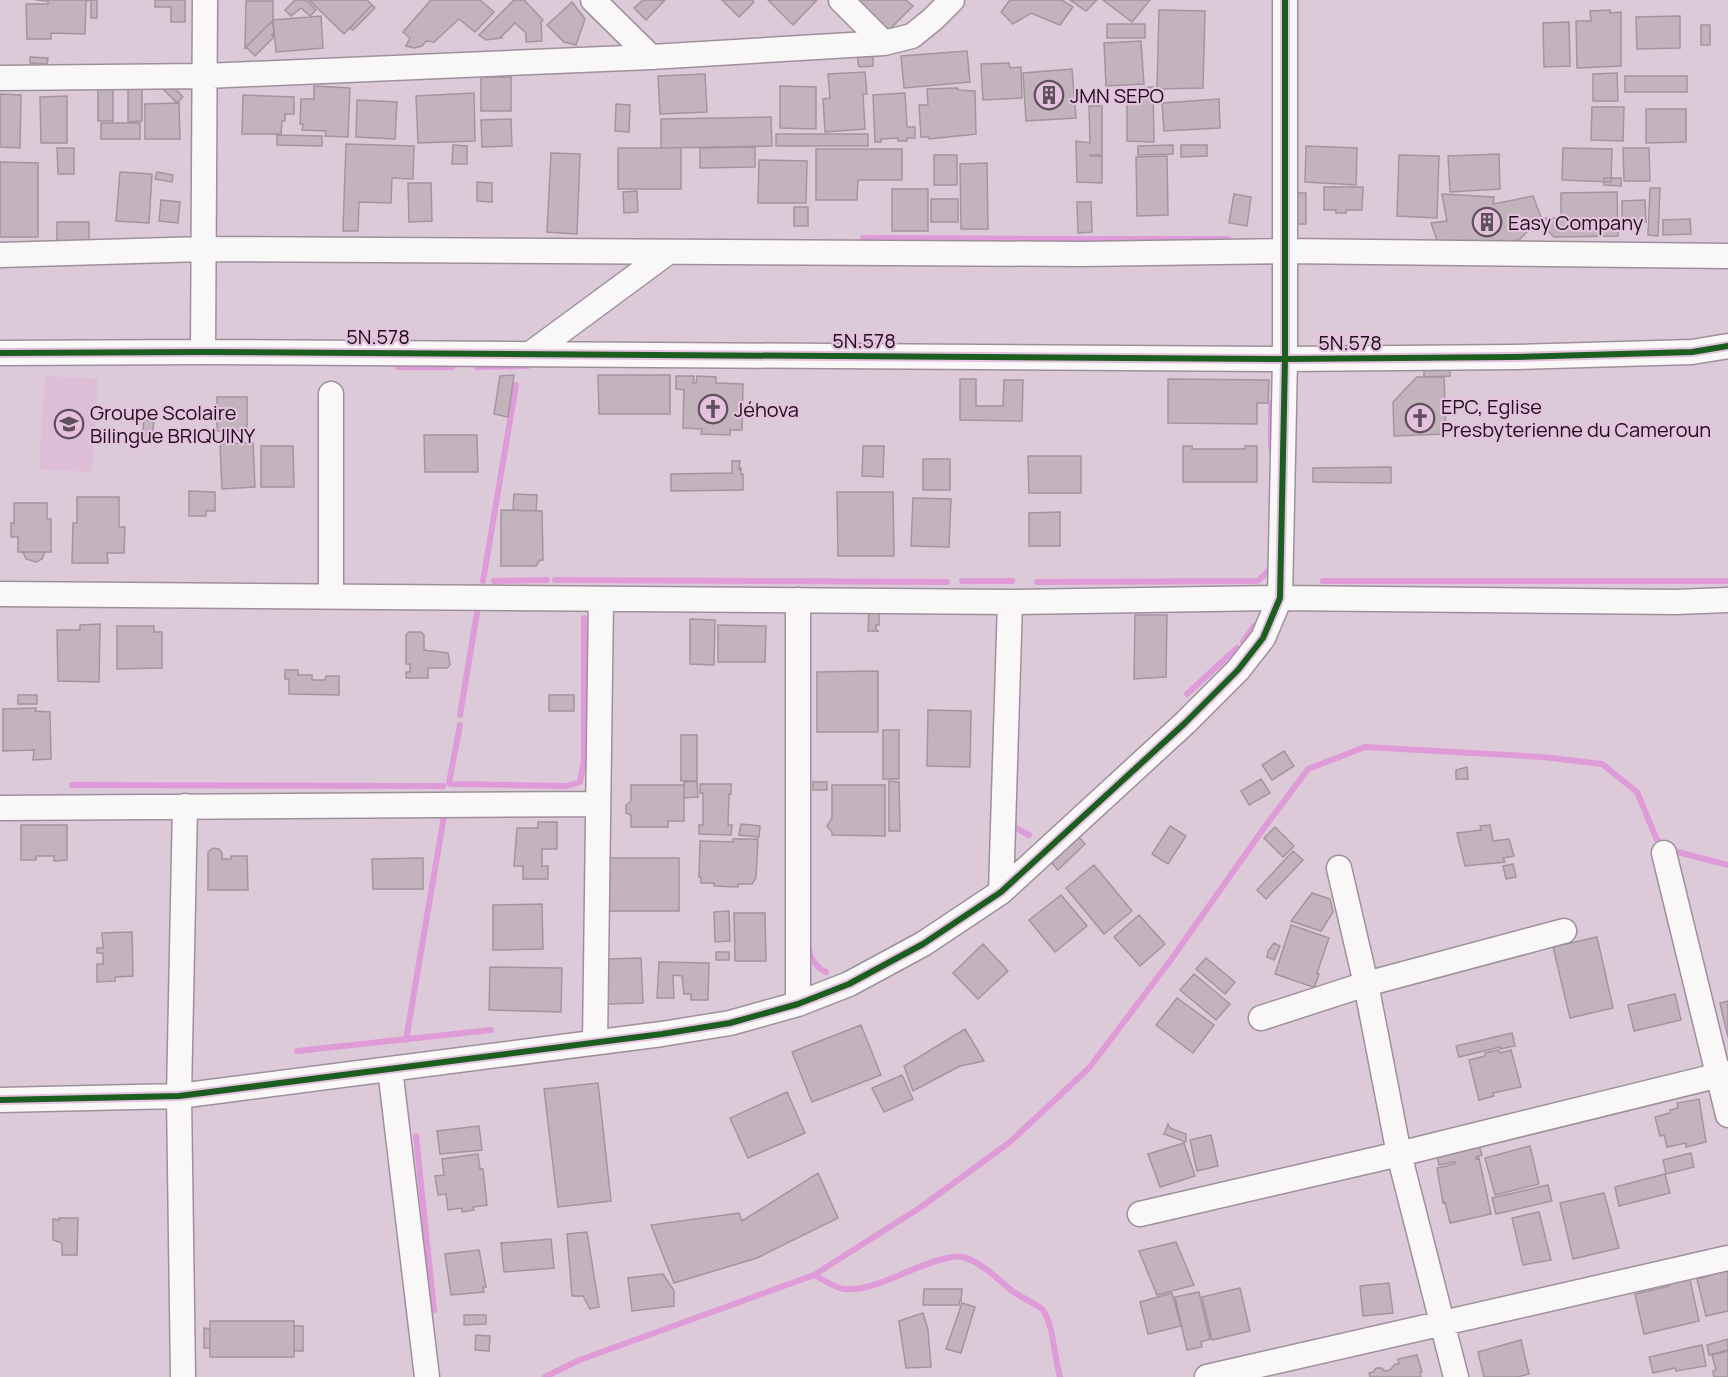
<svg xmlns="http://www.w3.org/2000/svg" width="1728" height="1377" viewBox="0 0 1728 1377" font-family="Manrope,sans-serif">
	<rect width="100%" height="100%" fill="#dccad9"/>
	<!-- built -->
	<path fill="#dcbed7" d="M45 376 98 379 92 472 39 469Z"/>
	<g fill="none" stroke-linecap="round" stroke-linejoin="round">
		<!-- stream -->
		<path stroke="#df9bd7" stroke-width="6" d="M863 238 1098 239
			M1101 239H1228
			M398 367H452
			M477 367 528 366
			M1271 403V448
			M555 580 947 582
			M1259 580 1271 568V563
			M483 581 516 385
			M494 581 547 580
			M962 581H1012
			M1323 581H1728
			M1037 582 1257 581
			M1243 642 1254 626
			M1187 694 1237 648
			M460 715 478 607
			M449 783 460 725
			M451 784 567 786 580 782 584 760V618
			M72 785 443 786
			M1012 822V826L1029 835
			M809 948C809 958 817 968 826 972
			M406 1040 445 810
			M297 1051 491 1030
			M416 1136 434 1310
			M814 1275C823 1279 835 1288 843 1289 876 1291 905 1270 936 1261 944 1259 954 1255 963 1257 981 1262 998 1279 1012 1291 1019 1296 1041 1307 1043 1310 1054 1326 1054 1358 1060 1377
			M545 1377 577 1361 814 1275 921 1207 1010 1142 1089 1068 1170 961 1264 828 1308 769 1365 747 1543 757 1602 764 1637 792 1657 840 1678 852 1728 865"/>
	</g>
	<!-- building -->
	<path fill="#c2b3bd" stroke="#a3949e" stroke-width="1.5" d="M35 0H93L86 1 85 34 51 33V39H27L26 4H48V1Z
		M91 0H97V18H91Z
		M155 0H185V22H171V7H155Z
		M295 0H306L316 10 310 16 301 8 291 16 285 10Z
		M309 0H367L372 5 344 34Z
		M431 0H480L494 12 475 32 459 19 434 42 426 41 422 46 414 48 406 46 410 38 403 32Z
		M514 0H524L543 20 541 22 542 41 526 42V33L515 23 501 37 502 38 486 40 479 35Z
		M643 0H665L646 20 634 8Z
		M722 0H752L754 2 739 17Z
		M768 0H817L793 25Z
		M857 0H906L913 6 888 31Z
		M1010 0H1062L1073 7 1060 25 1031 13 1013 24 1001 12Z
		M1070 0H1097L1086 11Z
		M1103 0H1150L1132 22Z
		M246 1H273V20L245 48Z
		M572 2 585 19 576 45 564 42 547 25Z
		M372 5 375 8 353 30 350 28Z
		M1159 10 1205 11 1203 88 1157 89Z
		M1610 10V13L1621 12V66L1577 68 1576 21H1591L1590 11Z
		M321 16 323 48 276 52 273 20Z
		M1680 16V48L1637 49 1636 17Z
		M272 21 274 32 272 35 274 37 255 56 246 47Z
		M1569 22 1570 66 1544 67 1543 23Z
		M1107 24H1145V38H1107Z
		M1701 25H1710V45H1701Z
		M1141 41 1144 84 1106 86 1104 43Z
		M967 51 970 82 904 88 901 56Z
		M873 52V66L860 67 858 65V54Z
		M30 57 48 58 47 64 30 63Z
		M1009 63 1010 68 1021 67 1022 98 983 100 981 64Z
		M1072 69 1076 118 1026 121 1023 73Z
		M865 72 867 94H863L865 129 825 132 823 99 830 98 828 74Z
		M1617 73 1618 101H1593V74Z
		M705 74 707 112 660 114 658 76Z
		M1625 76H1687V92H1625Z
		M481 77H511V111H481Z
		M128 81H142V121L128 122Z
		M98 82H113V121H98Z
		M170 83 183 97 177 103 163 89Z
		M314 86 350 88 348 137 325 136 326 131 302 130 303 124H300L301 99H314Z
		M780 86 816 87V129L780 128Z
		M1153 87 1154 142 1127 141V93H1135V88Z
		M958 88V90L975 91 976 134 929 139V137H921L919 105H928L927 89Z
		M474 93 475 141 418 143 416 96Z
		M905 93 907 127H915V138H907V141H898V138L881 139V142H875L873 95Z
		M0 94 21 95 20 148 0 147Z
		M243 95 294 97V114H285V121H282L281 134H242Z
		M67 96V143H41L40 97Z
		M1219 99 1220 128 1164 131 1162 103Z
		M357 100 397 102 395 139 356 137Z
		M179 103 180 139H145V104Z
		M616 104 630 105 629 132 615 131Z
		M1089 106H1102V155H1090V156H1102V183L1077 182 1076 141 1090 143Z
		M1592 107H1624L1623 141 1591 140Z
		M1646 109H1686V142L1646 143Z
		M771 117 772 146 661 148V119Z
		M511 119 512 146 482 147 481 120Z
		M101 123H140V139H101Z
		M776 134H868V146H776Z
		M277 135 322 136V146L277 145Z
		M346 144 414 146 413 179 392 178 391 203 359 202 358 231H343Z
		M453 145 467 146V164H452Z
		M1173 145V154L1138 155V146Z
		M1181 145H1207V156L1181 157Z
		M1306 146 1357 148 1356 185 1305 182Z
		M755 147V167L700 168V148Z
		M57 148H74V174H58Z
		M618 148H681V189H618Z
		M1563 148 1612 149 1611 182 1562 180Z
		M1623 148H1649L1650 181H1624Z
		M816 149H902V180H858L857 200H816Z
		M551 153 580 154 577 234 547 232Z
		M1499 154 1500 189 1450 192 1448 156Z
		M934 155H957V185H934Z
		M1399 155 1439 156 1437 218 1397 216Z
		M1167 156 1168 215 1137 216 1136 157Z
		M759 160 807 161 806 203H758Z
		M0 162 38 163V237H0Z
		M987 163 988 229H961L960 164Z
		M120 172 152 174 149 223 116 221Z
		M157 172 173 175 172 182 155 179Z
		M1604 178H1621V186L1604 185Z
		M477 182 492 183V202L477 201Z
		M408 183H431L432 221 409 222Z
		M1324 187H1363L1362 210H1346V213H1336V210H1324Z
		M1650 188H1660L1658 236 1648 235Z
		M892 189H928V231H892Z
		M637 191 638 212 624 213 623 192Z
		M1617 192 1618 236 1554 237 1547 230 1546 218H1561V193Z
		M1291 193H1306V224H1291Z
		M1234 194 1251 197 1247 226 1229 223Z
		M1442 194 1494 197 1493 204 1533 196 1542 220 1527 223V232L1519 240 1440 249 1431 223 1447 221Z
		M931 199H958V222H931Z
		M161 200 180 202 178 223 159 221Z
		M1645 200 1646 222 1622 223V201Z
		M1077 202H1091L1092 232 1078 233Z
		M794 207H808V226H794Z
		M1690 219 1691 234 1663 235V220Z
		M57 222H89V242H57Z
		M1450 365V376L1424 377V369Z
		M514 375 508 417 494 414 500 376Z
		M598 375H670V414H599Z
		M676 376H694L693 383H696L697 376 716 377V383L743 384 742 430H730V435L701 434 702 429 683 428 684 390 676 389Z
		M1417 377H1444L1446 434 1394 436 1393 402Z
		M960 379H976V406H1003L1004 380H1023L1022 421 960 420Z
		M1168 379 1269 380 1268 403H1257V424L1168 423Z
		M217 397H247V431H217Z
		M144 420 154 421 151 444 141 443Z
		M424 435H477L478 472H425Z
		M253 443 255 487 222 489 220 444Z
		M261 446H293L294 487H261Z
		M863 446H884L883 477 862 476Z
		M1183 446H1192V449H1245V446H1257V482H1183Z
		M1028 456H1081V493H1029Z
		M923 459H950V490H923Z
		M732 461H740L739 469 741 468V474H743V490L671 491V474L732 473Z
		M1391 467V483L1313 482V468Z
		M189 491 215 492V511H206V516H189Z
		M837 492H893L894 556H838Z
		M514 494 537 495 536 511 513 510Z
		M77 497H119V527H125L124 553H107L108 563H72L73 523H77Z
		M913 498 951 499 949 547 911 546Z
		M14 503H47V519H51V552H18V537H11V523H14Z
		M501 510 542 511 543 560H540L536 566H501Z
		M1060 512V546H1029V513Z
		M23 552H45L42 559 36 562 26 559Z
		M869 611H879V625H876V629L878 631H868Z
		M1135 615H1167L1166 677 1134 679Z
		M690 619 715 620 714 665 690 664Z
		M100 624 99 682 58 681 57 630H80V625Z
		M718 625 766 626 765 662H718Z
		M117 626H154V632H162V668L117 669Z
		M409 632H421L424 635V650L448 653 450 665 447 668H428V678H406V672H410V664H406V635Z
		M285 670H298V675H312V680H325L326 676H339V695L289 694V679H285Z
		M878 671V732H817V672Z
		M18 695H37V704H18Z
		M549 695H574V711H549Z
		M36 708 35 711 50 712 51 759 33 760 34 750 3 751V709Z
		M928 710 971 711 970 767 927 766Z
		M883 730H899V779H883Z
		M681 735H697V781H681Z
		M1284 751 1294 766 1272 780 1262 765Z
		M1467 767 1468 779H1456V770Z
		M1261 779 1270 793 1249 805 1241 791Z
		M697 781 698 797 684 798V782Z
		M889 781 899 782 900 831H889Z
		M813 782H827V790H813Z
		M700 784H731V794H729L728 825H732L731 835 699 834V825H703V793H700Z
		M631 785H684V821H668V827H631V815L626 813V805L631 801Z
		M832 785H885V836L832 835V832L827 826 832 818Z
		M538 822H557V849H542V866H548V879H523V866H514L517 828H538Z
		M741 824 760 826 759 837 739 835Z
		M21 825H67V860L54 861V856H36V860H21Z
		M1490 825 1493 841 1509 839 1514 856 1503 858 1505 862 1465 866 1457 833 1481 830 1480 826Z
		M1170 826 1186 836 1168 864 1152 854Z
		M1275 827 1294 846 1283 857 1264 838Z
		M1076 834 1085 844 1058 870 1049 860Z
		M733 839H758L756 878 752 884H738V887L714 886V883H701V877H699L700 841 733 842Z
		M213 848 219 849 222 853V859H231V856H247L248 890H208V852Z
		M1293 851 1303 860 1266 899 1257 890Z
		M423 858V889H373L372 859Z
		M603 858H679V911H603Z
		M1513 864 1516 877 1506 879 1503 866Z
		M1094 865 1132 911 1104 934 1066 888Z
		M1312 893 1330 899 1333 912 1321 931 1291 921Z
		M1061 895 1087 926 1055 952 1029 920Z
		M542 904 543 949 493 950V905Z
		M729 911 730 941 715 942 714 912Z
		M734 913H765L766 961H735Z
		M1139 915 1165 944 1140 966 1114 937Z
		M1291 925 1329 938 1317 973 1319 974 1315 985 1313 987 1275 974Z
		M132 932 133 976 115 977V981L97 982V964H103V953H97V948H103L102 933Z
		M1597 937 1613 1008 1570 1018 1553 947Z
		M1274 943 1280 946 1274 960 1267 957 1268 951Z
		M983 944 1008 971 978 999 953 973Z
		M716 952H729V960H716Z
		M641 958 643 1003 608 1004 607 959Z
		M1206 958 1235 982 1225 994 1196 969Z
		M659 962 709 963 708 1000H691V994H684L682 976 673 975 674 998H657Z
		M490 967 562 968 561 1012 489 1010Z
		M1194 974 1230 1004 1216 1020 1180 990Z
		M1675 994 1681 1020 1634 1031 1628 1005Z
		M1177 998 1214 1025 1193 1053 1156 1025Z
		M1728 1001V1037L1720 1003Z
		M861 1025 881 1075 812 1102 792 1052Z
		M965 1029 984 1061 960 1066 913 1091 904 1066Z
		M1512 1033 1515 1046 1500 1049V1047L1459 1057 1456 1046Z
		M1498 1050 1500 1053 1511 1050 1521 1087 1493 1093 1494 1096 1479 1100 1469 1060 1485 1056V1053Z
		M902 1075 913 1099 884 1112 872 1088Z
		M598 1083 611 1201 558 1207 544 1089Z
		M787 1092 805 1133 748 1158 730 1118Z
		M1699 1099 1706 1142 1686 1147V1143L1667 1147 1664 1135 1660 1136 1655 1117 1670 1113V1110L1678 1108 1677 1103Z
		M1168 1124 1170 1128 1186 1134V1142L1164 1134Z
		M479 1126 482 1150 440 1154 437 1131Z
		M1211 1135 1218 1166 1197 1171 1190 1140Z
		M1184 1143 1195 1176 1160 1187 1148 1154Z
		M1479 1145 1482 1155 1476 1157V1159L1479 1158 1491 1214 1450 1223 1445 1202 1443 1203 1437 1168 1455 1164V1162L1439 1165 1437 1155Z
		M1530 1146 1539 1184 1495 1195 1485 1158Z
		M1691 1153 1694 1167 1666 1174 1663 1160Z
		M478 1154 480 1169H483L487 1205 473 1207 474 1210 462 1212V1208L448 1210 446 1194 438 1195 435 1176 444 1175 442 1159Z
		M818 1173 838 1218 757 1258 674 1283 651 1225 739 1213 742 1221Z
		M1665 1174 1670 1193 1619 1206 1615 1187Z
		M1548 1185 1552 1201 1496 1214 1492 1198Z
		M1604 1193 1619 1248 1573 1259 1560 1203Z
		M1539 1212 1551 1260 1523 1265 1512 1218Z
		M59 1218H78L77 1255H62V1243L53 1240V1219L59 1220Z
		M587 1232 599 1307 590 1309 583 1296H572L567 1234Z
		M551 1239 554 1268 504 1272 501 1243Z
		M1176 1242 1194 1285 1157 1295 1139 1251Z
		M479 1250 486 1287H483L484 1292 451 1295 445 1254Z
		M1728 1265V1311L1706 1316 1697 1279 1709 1276 1707 1271Z
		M1688 1271 1699 1321 1644 1334 1635 1294 1670 1286 1668 1276Z
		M663 1274 674 1291V1306L632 1311 628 1278Z
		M1389 1283 1393 1313 1363 1316 1360 1286Z
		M1240 1288 1250 1331 1212 1340 1202 1297Z
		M924 1289H962L961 1301H960L959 1305H923Z
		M1199 1292 1210 1339 1201 1342 1202 1347 1187 1350 1175 1297Z
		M1172 1293 1181 1326 1148 1334 1140 1302Z
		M962 1303 975 1307 961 1353 946 1349Z
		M923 1313 928 1330 931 1367 906 1368 899 1321Z
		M464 1315H486V1324L464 1325Z
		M210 1321H294V1357H210Z
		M294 1326H303V1351H294Z
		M204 1328 210 1329V1348H204Z
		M476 1335 490 1336 489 1351 475 1350Z
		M1728 1339V1350L1709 1355 1707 1345Z
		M1521 1340 1529 1374 1517 1377H1484L1478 1352Z
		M1702 1345 1706 1366 1676 1371 1675 1368 1653 1373 1649 1357Z
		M1728 1351V1377H1714L1713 1371 1716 1370 1712 1355Z
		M1417 1355 1422 1372H1420L1421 1377H1370L1369 1373 1373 1372 1376 1368H1382L1384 1371 1390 1370 1395 1364H1399L1398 1359Z"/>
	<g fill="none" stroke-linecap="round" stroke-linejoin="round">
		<!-- minor casing -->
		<g stroke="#9e909b" stroke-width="27">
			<path id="minor" d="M593 0 651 57
				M841 0 884 43
				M0 78 205 76 651 57 884 43 912 36 933 19 952 0
				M0 255 203 249 1082 254 1285 251 1728 256
				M203 352 205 0
				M0 353 203 352 1285 359 1513 357 1692 352 1728 346
				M530 354 667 253
				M331 394V596
				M0 594 1010 602 1280 598 1675 602 1728 600
				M798 600V1004
				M0 808 598 804
				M1664 853 1728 1115
				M1339 868 1366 984 1399 1154 1456 1377
				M1001 892 1010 602
				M1261 1018 1366 984 1564 931
				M595 1042 601 599
				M390 1069 427 1377
				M0 1100 179 1096 662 1034 730 1023 798 1004 849 984 923 944 1001 892 1185 723 1238 670 1263 638 1280 598 1285 359V0
				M1140 1214 1399 1154 1728 1073
				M183 1377 179 1096 185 806
				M1207 1377 1728 1258"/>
		</g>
		<!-- minor -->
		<use href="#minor" stroke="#faf7f9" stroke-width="24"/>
		<!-- cycleway casing -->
		<g stroke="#e4c2de" stroke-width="10">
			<path id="cycleway" d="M0 353 203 352 1285 359 1513 357 1692 352 1728 346
				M0 1100 179 1096 662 1034 730 1023 798 1004 849 984 923 944 1001 892 1185 723 1238 670 1263 638 1280 598 1285 359V0"/>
		</g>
		<!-- cycleway -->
		<use href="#cycleway" stroke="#1b5e20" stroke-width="6"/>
	</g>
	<!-- icons -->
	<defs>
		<g id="building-ring" transform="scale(1.5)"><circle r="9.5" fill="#e4c2de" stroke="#5f505c" stroke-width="1.5"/><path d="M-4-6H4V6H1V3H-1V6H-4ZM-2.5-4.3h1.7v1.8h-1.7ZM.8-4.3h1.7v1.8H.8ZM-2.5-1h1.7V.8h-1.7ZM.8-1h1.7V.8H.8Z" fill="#5f505c"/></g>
		<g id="church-ring" transform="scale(1.5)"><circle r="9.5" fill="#e4c2de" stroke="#5f505c" stroke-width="1.5"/><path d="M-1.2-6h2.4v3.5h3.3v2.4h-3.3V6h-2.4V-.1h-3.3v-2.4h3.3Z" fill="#5f505c"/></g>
		<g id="school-ring" transform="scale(1.5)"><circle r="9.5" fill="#e4c2de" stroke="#5f505c" stroke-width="1.5"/><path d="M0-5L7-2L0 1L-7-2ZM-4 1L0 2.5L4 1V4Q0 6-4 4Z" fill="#5f505c"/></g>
	</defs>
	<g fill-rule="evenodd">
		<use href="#building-ring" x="1049" y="95"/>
		<use href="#building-ring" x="1487" y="222"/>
		<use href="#church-ring" x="713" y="409"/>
		<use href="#church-ring" x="1420" y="418"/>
		<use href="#school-ring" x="69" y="424"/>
	</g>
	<g text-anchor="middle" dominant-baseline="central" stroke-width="4.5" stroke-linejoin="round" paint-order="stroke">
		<!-- poi labels -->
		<g font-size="20" fill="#1b0f19" stroke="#e4c2de" text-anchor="start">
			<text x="1070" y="95">JMN SEPO</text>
			<text x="1508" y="222">Easy Company</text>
			<text x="1441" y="406">EPC, Eglise<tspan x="1441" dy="23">Presbyterienne du Cameroun</tspan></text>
			<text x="734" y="409">Jéhova</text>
			<text x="90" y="412">Groupe Scolaire<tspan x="90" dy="23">Bilingue BRIQUINY</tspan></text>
		</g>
		<!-- street labels -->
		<g font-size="20" fill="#1b0f19" stroke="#e4c2de">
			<text x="378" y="336">5N.578</text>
			<text x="864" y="340">5N.578</text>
			<text x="1350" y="342">5N.578</text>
		</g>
	</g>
</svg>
